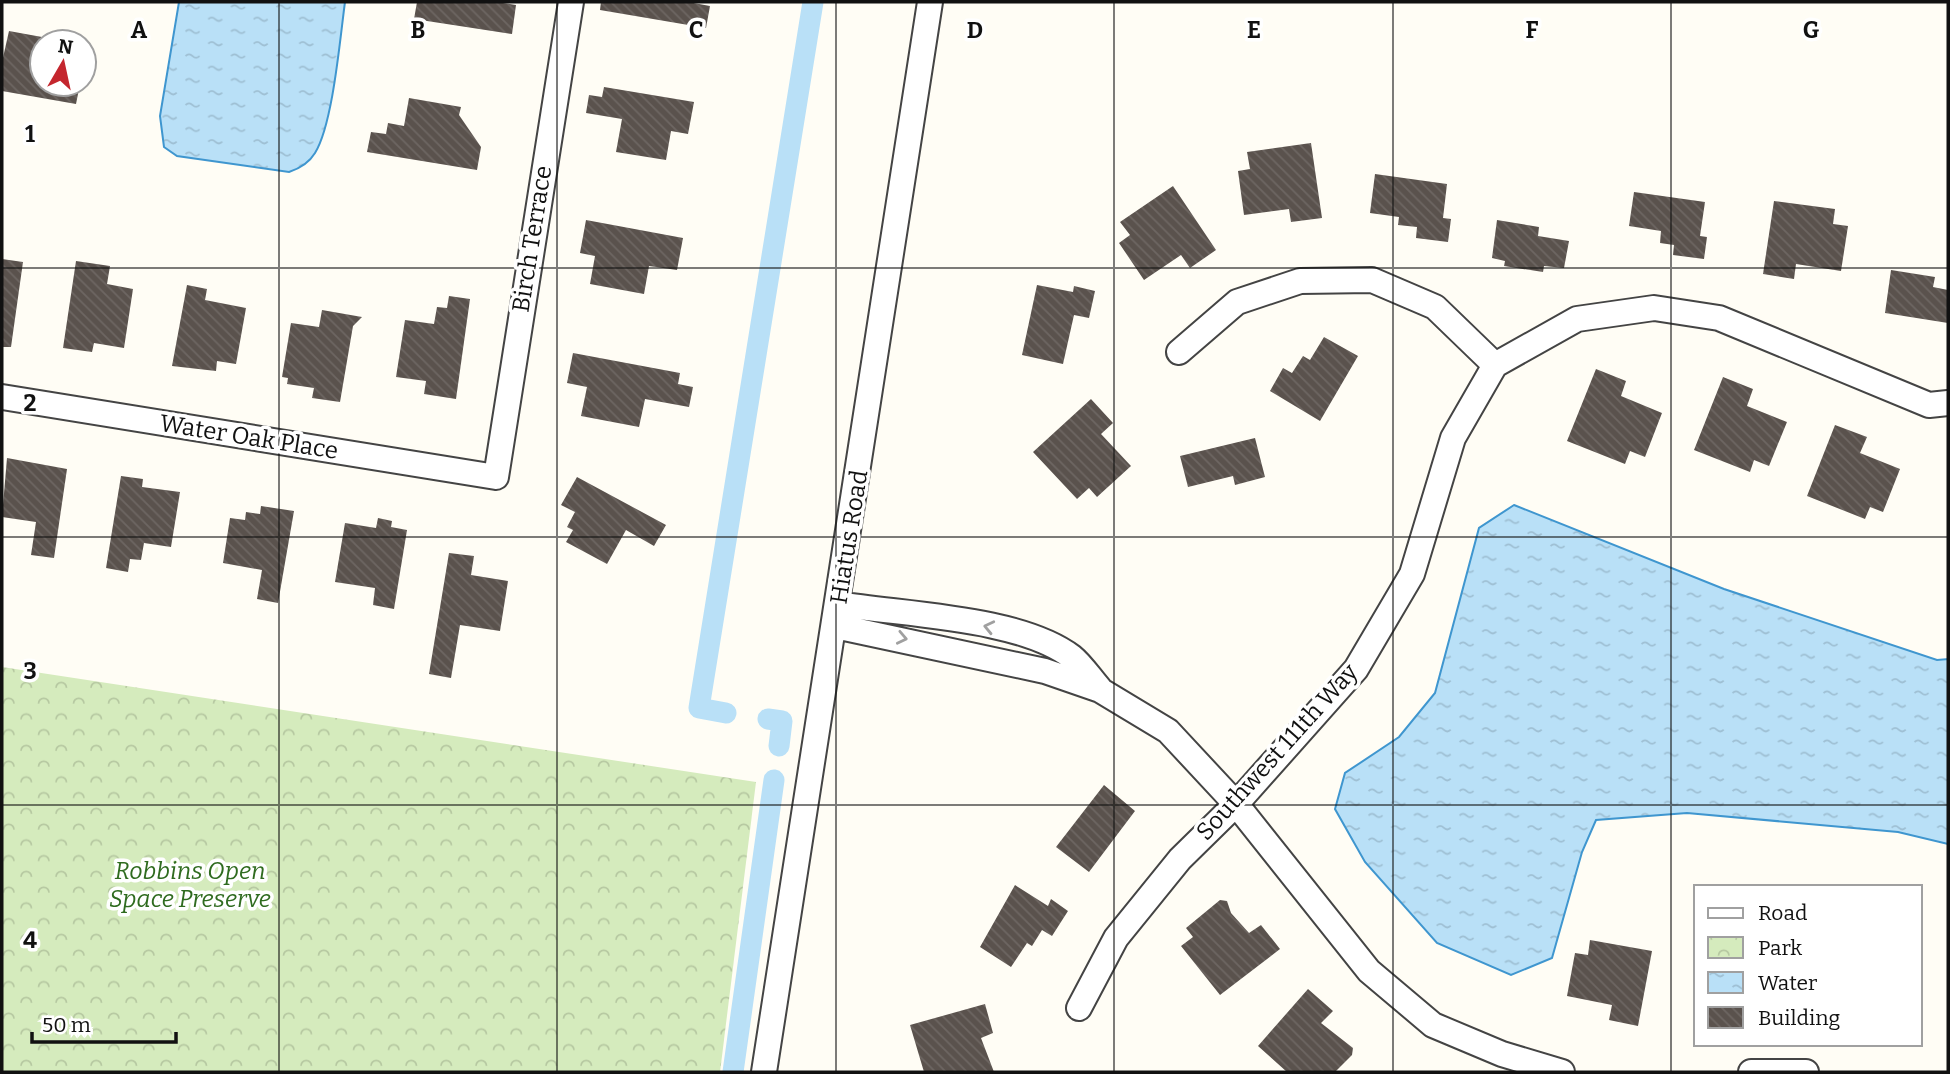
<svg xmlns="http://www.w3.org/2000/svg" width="1950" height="1074" viewBox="0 0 1950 1074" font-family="Bitter,serif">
	<defs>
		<pattern id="park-crowns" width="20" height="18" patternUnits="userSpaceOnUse" patternTransform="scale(1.75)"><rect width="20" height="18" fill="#d5ebbd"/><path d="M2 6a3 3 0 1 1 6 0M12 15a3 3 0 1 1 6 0" fill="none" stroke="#b6c8a1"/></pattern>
		<pattern id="water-ripples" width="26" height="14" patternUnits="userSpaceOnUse" patternTransform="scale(1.75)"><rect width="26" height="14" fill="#b9e0f7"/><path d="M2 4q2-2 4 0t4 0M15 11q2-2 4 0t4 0" fill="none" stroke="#9ebfd3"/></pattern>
		<pattern id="building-back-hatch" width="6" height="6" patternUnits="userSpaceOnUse" patternTransform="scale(1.75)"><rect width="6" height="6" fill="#5a524d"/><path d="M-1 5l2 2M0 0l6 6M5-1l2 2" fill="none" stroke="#6d6662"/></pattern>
	</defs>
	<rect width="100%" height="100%" fill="#fffdf5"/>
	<!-- park -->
	<path fill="url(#park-crowns)" d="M2 667 756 782 720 1072H2Z"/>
	<!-- water -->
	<path fill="url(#water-ripples)" stroke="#3f96cf" stroke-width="2" d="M179 2H345C340 38 333 124 315 153 309 163 301 168 289 172L177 156 164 147 160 116Z
		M1514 505 1724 589 1937 660 1948 659V844L1898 832 1687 813 1596 820 1582 852 1552 958 1511 975 1437 943 1365 862 1335 809 1345 773 1399 737 1435 693 1479 528Z"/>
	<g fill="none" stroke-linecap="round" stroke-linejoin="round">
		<!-- canal -->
		<path stroke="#b9e0f7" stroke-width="21" d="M726 713 699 708 813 2
			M768 719 782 721 779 746
			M733 1072 774 780"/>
	</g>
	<!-- building -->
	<path fill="url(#building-back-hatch)" d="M417 2H496L516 5 512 34 414 19Z
		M601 2H688L710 6 706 28 600 10Z
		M9 31 42 37V84H80L76 104 2 91V62Z
		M604 87 694 102 688 134 671 131 666 160 616 152 622 119 586 113 589 95 602 97Z
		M409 98 461 107 459 115 481 147 477 170 367 152 371 132 386 134 388 123 404 126Z
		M1311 143 1322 218 1291 222 1289 209 1244 215 1238 171 1250 169 1247 152Z
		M1375 174 1447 184 1443 218 1451 219 1448 242 1416 238 1417 227 1398 225 1399 217 1370 213Z
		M1173 186 1216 250 1190 268 1181 255 1144 280 1119 243 1130 235 1120 222Z
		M1634 192 1705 202 1700 236 1707 237 1704 259 1673 255 1674 245 1660 243 1661 231 1629 226Z
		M1774 201 1835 209 1833 224 1848 226 1841 271 1796 264 1794 279 1763 274Z
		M586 220 683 238 677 270 649 266 644 294 590 284 595 256 580 253Z
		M1497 220 1539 227 1538 236 1569 241 1564 268 1544 266 1543 272 1504 266 1505 261 1492 258Z
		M2 259 23 262 11 347H2Z
		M76 261 110 266 107 284 133 289 124 348 94 343 92 352 63 348Z
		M1891 270 1935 277 1933 287 1948 290V323L1885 313Z
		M187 285 207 289 205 300 246 308 236 364 217 361 216 371 172 366Z
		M1037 285 1073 292 1074 286 1095 291 1089 318 1074 315 1063 364 1022 355Z
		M449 296 470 299 456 399 424 394 426 381 396 377 405 320 434 324 437 307 447 308Z
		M322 310 362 317 353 326 340 402 312 398 314 388 287 384 288 378 282 377 291 323 319 327Z
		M1324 337 1358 356 1320 421 1270 391 1283 368 1292 373 1303 356 1310 360Z
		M573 353 680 373 678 384 693 387 689 407 645 399 639 427 581 416 587 387 567 383Z
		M1596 369 1626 381 1621 396 1662 413 1645 457 1630 451 1625 464 1567 441Z
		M1723 377 1753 389 1747 406 1787 422 1769 466 1754 460 1750 472 1694 450Z
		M1091 399 1113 423 1101 434 1131 466 1097 497 1089 488 1077 499 1033 452Z
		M1835 425 1867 437 1860 453 1900 469 1883 512 1870 507 1865 519 1807 496Z
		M1255 438 1265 477 1235 485 1233 476 1188 487 1180 456Z
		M7 458 67 469 54 558 31 555 36 522 2 517Z
		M121 476 143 479 142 487 180 492 171 547 144 543 141 560 130 559 128 572 106 568Z
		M577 477 666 525 654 546 626 530 607 564 566 542 573 530 567 527 575 512 561 505Z
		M261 506 294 511 278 603 257 599 262 570 223 563 230 518 245 520 246 512 260 514Z
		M378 518 392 521 391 527 407 530 394 609 373 605 375 588 335 582 345 523 376 528Z
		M449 553 474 556 471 575 508 581 500 631 460 625 451 678 429 674Z
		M1104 785 1135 811 1089 872 1056 847Z
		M1015 885 1048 906 1051 899 1068 911 1052 936 1042 930 1032 946 1027 943 1011 967 980 947Z
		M1220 900 1227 901 1231 913 1249 933 1261 925 1280 949 1220 995 1181 946 1193 937 1186 928Z
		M1590 940 1652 951 1638 1026 1609 1020 1612 1005 1567 996 1575 953 1588 955Z
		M1308 989 1333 1011 1321 1023 1353 1048 1352 1055 1335 1072H1287L1258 1046Z
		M985 1004 993 1033 981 1038 994 1072H924L910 1025Z"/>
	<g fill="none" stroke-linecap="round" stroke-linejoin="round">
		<!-- minor casing -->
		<g stroke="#444" stroke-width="28">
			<path id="minor" d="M1179 352 1237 302 1300 281 1372 280 1435 307 1495 365
				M1495 365 1577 319 1654 308 1719 318 1929 405 1948 403
				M2 397 496 477 571 2
				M839 604C904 615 1019 617 1072 657 1082 665 1091 679 1100 689
				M835 626 1045 671 1100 690 1168 731 1236 804 1369 971 1433 1025 1502 1054 1562 1072
				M1079 1008 1116 938 1180 859 1236 804 1356 669 1412 574 1453 438 1495 365
				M764 1072 930 2
				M1751 1072H1806"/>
		</g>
		<!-- minor -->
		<use href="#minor" stroke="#fff" stroke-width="24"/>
	</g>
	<!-- one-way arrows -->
	<defs><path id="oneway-chevron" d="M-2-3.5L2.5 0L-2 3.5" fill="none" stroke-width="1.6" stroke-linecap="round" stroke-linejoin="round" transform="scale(1.75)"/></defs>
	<g stroke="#a0a0a0">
		<use href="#oneway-chevron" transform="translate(989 627) rotate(-167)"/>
		<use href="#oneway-chevron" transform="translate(902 638) rotate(12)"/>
	</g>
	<!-- grid -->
	<path fill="none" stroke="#111" stroke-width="2" stroke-opacity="0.55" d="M279 2V1072M557 2V1072M836 2V1072M1114 2V1072M1393 2V1072M1671 2V1072M2 268H1948M2 537H1948M2 805H1948"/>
	<g text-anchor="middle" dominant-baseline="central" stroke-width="7" stroke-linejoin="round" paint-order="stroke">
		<!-- street labels -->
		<g font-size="24" fill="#111" stroke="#fff">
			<text transform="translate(532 239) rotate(-81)">Birch Terrace</text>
			<text transform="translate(249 437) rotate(9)">Water Oak Place</text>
			<text transform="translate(849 537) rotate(-81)">Hiatus Road</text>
			<text transform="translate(1277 752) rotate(-48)">Southwest 111th Way</text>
		</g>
		<!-- park labels -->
		<g font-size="24" font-style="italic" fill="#2f6b1f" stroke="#fff">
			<text x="190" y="871">Robbins Open<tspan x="190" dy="28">Space Preserve</tspan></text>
		</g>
	</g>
	<g font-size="23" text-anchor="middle" font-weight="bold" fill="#111" stroke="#fff" stroke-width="7" stroke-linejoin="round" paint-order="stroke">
		<text x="139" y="38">A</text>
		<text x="418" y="38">B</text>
		<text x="696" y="38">C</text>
		<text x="975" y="38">D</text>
		<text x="1254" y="38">E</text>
		<text x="1532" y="38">F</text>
		<text x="1811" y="38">G</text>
		<text x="30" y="142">1</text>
		<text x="30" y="411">2</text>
		<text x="30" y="679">3</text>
		<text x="30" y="948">4</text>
	</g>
	<!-- border -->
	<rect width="1950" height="1074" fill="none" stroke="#111111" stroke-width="7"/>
	<!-- legend -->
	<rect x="1694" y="885" width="228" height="161" fill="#ffffff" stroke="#a0a0a0" stroke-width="2"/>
	<rect x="1708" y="908" width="35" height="10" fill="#ffffff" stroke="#a0a0a0" stroke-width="2"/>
	<text x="1758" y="920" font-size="21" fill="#111111">Road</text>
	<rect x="1708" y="937" width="35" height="21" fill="url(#park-crowns)" stroke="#a0a0a0" stroke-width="2"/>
	<text x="1758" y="955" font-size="21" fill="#111111">Park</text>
	<rect x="1708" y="972" width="35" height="21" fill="url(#water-ripples)" stroke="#a0a0a0" stroke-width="2"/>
	<text x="1758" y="990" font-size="21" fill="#111111">Water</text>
	<rect x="1708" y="1007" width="35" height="21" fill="url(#building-back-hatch)" stroke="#a0a0a0" stroke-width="2"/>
	<text x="1758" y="1025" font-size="21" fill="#111111">Building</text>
	<!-- north arrow -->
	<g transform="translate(63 63) rotate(9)"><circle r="33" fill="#ffffff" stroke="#a0a0a0" stroke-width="2"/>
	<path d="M0-5L12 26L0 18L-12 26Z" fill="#c4262e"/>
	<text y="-10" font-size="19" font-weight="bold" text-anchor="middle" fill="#111111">N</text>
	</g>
	<!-- scale -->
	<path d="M32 1032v10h144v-10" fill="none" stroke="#111111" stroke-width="3.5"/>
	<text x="42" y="1032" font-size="21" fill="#111111" stroke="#ffffff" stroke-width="5" paint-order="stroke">50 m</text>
</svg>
